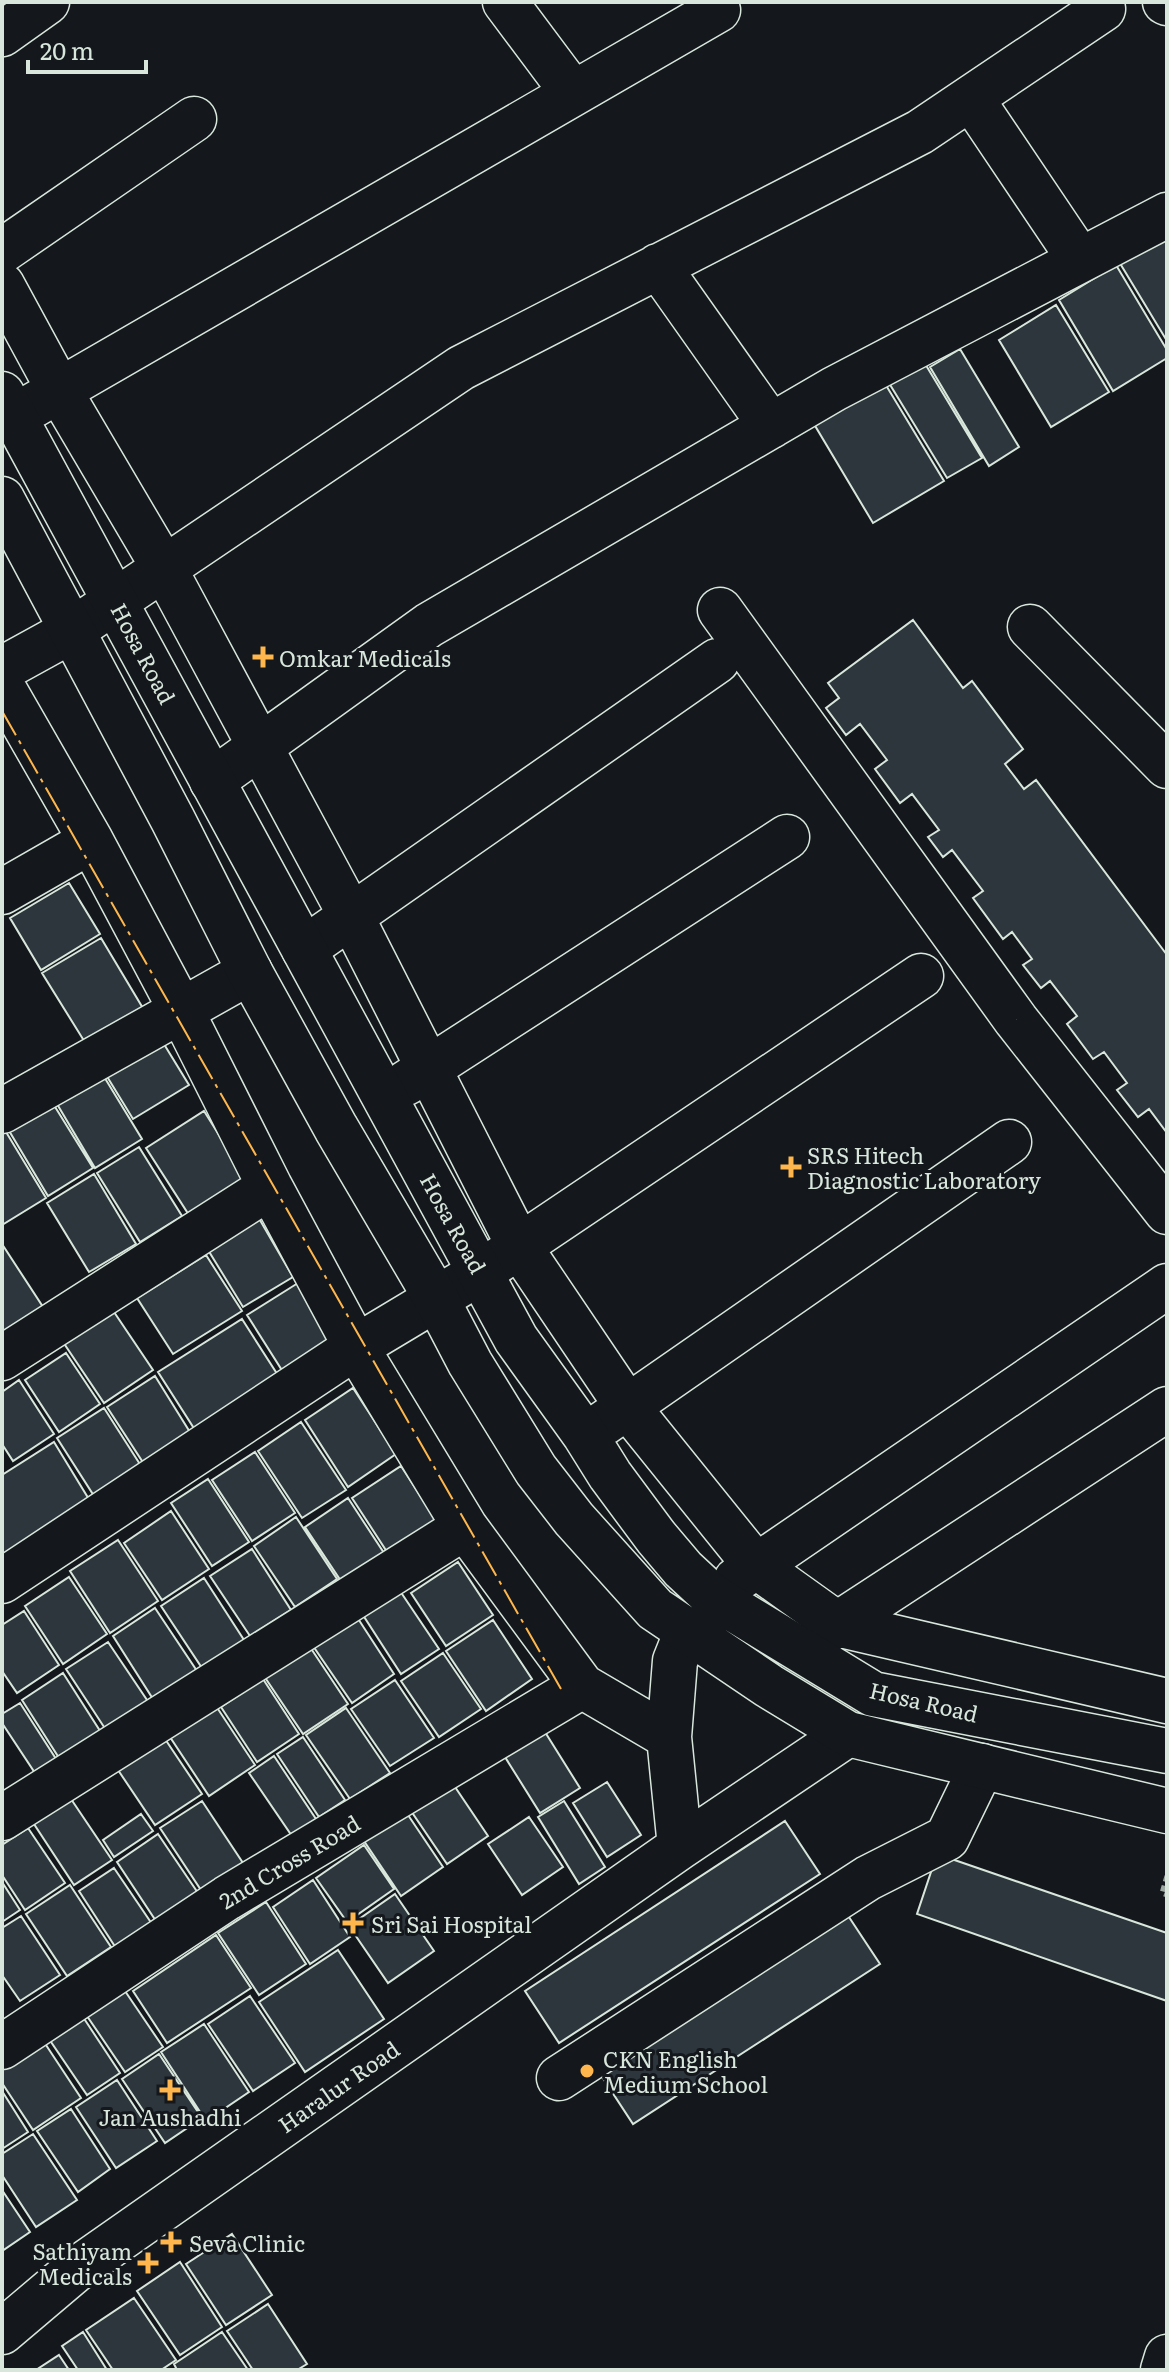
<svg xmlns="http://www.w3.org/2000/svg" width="1169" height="2372" viewBox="0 0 1169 2372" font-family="Literata,serif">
	<rect width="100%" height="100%" fill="#14181c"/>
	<!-- building -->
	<path fill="#2c363c" stroke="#d8e6dc" stroke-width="2" d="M1167 231V341L1118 260Z
		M1116 265 1167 350V358L1113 391 1059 300Z
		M1056 305 1109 392 1051 427 999 340Z
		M960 349 1019 447 989 466 930 367Z
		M924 362 982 458 947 478 889 383Z
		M884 382 944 481 873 523 814 424Z
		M913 620 963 688 972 681 1023 749 1005 764 1024 789 1036 780 1167 955V1133L1149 1109 1138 1117 1117 1090 1127 1083 1104 1052 1093 1059 1067 1024 1077 1016 1050 981 1041 988 1023 965 1032 959 1012 932 1003 939 973 898 983 891 952 850 943 857 928 837 939 830 912 794 900 803 875 769 887 760 860 724 846 735 826 708 839 698 828 683Z
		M69 883 100 934 41 970 10 918Z
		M101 938 144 1010 86 1044 42 973Z
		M159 1036 189 1085 133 1119 103 1070Z
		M103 1075 142 1139 95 1168 57 1104Z
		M52 1102 93 1168 48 1196 8 1129Z
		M204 1111 246 1178 189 1215 146 1148Z
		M3 1127 46 1198 2 1225V1128Z
		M139 1147 182 1216 140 1242 97 1173Z
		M94 1174 136 1244 89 1272 47 1203Z
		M257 1215 293 1277 243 1307 205 1245Z
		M2 1244 45 1310 2 1338Z
		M206 1255 242 1311 173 1354 137 1298Z
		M298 1283 336 1342 285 1375 247 1315Z
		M112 1309 153 1370 104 1403 63 1342Z
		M242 1319 281 1380 197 1433 158 1372Z
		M66 1353 100 1404 59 1432 25 1380Z
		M155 1376 193 1437 146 1467 107 1407Z
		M19 1380 54 1434 13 1461 2 1444V1392Z
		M353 1388 396 1454 348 1487 305 1420Z
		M104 1408 143 1469 96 1499 57 1438Z
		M301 1422 346 1490 302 1518 258 1451Z
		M54 1442 90 1501 2 1557V1475Z
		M255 1452 295 1513 252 1541 212 1480Z
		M401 1466 440 1526 391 1558 352 1498Z
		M208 1479 249 1542 212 1566 171 1503Z
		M348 1498 384 1553 341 1581 305 1527Z
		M171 1511 209 1569 162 1600 124 1543Z
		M296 1517 337 1579 295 1607 254 1546Z
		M118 1540 158 1601 110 1633 70 1571Z
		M252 1549 291 1610 250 1636 210 1576Z
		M458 1562 493 1615 446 1646 411 1593Z
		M69 1577 107 1634 63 1664 25 1606Z
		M204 1578 244 1640 202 1668 161 1606Z
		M398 1588 439 1649 401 1674 361 1612Z
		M155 1608 197 1671 153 1699 113 1636Z
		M24 1611 59 1665 17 1693 2 1671V1625Z
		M355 1614 394 1674 352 1703 311 1643Z
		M493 1620 532 1679 486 1711 446 1651Z
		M108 1642 149 1703 106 1730 66 1669Z
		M310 1647 348 1704 303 1734 264 1676Z
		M443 1653 481 1709 439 1737 401 1681Z
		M63 1673 102 1734 61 1761 22 1700Z
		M263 1679 299 1734 257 1762 221 1707Z
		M395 1680 434 1738 390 1766 351 1709Z
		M212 1700 255 1765 209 1796 166 1731Z
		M20 1703 58 1762 37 1776 2 1723V1714Z
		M346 1708 390 1773 350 1799 306 1735Z
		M545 1732 580 1788 540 1813 505 1757Z
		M163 1736 202 1794 155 1825 116 1767Z
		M303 1737 345 1800 319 1817 277 1754Z
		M274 1756 316 1819 292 1836 249 1773Z
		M449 1778 488 1836 447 1864 407 1805Z
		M607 1782 641 1835 607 1857 573 1803Z
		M69 1796 112 1860 74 1885 32 1821Z
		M202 1801 243 1863 201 1890 160 1828Z
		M564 1801 605 1867 579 1884 538 1817Z
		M406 1812 443 1867 401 1896 364 1841Z
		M141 1814 153 1831 114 1857 103 1840Z
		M529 1817 563 1867 522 1895 488 1844Z
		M785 1821 820 1874 559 2043 525 1991Z
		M28 1828 65 1883 25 1910 2 1875V1845Z
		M158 1834 198 1893 156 1921 117 1862Z
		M364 1845 394 1889 347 1922 316 1878Z
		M937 1854 1167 1933V2001L917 1914Z
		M114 1868 152 1924 116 1948 79 1891Z
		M313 1880 350 1937 310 1964 273 1907Z
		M2 1882 20 1910 2 1922Z
		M70 1885 111 1947 67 1976 26 1914Z
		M395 1894 434 1951 388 1983 349 1926Z
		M266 1902 306 1964 259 1995 218 1933Z
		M841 1905 880 1964 633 2124 595 2066Z
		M21 1916 60 1975 20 2001 2 1975V1928Z
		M216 1935 251 1988 167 2043 133 1991Z
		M338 1950 384 2019 305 2072 259 2002Z
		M125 1991 163 2047 125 2072 87 2016Z
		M250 1996 295 2063 253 2091 208 2024Z
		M81 2014 120 2073 87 2095 47 2036Z
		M204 2024 249 2092 206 2121 161 2052Z
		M44 2042 81 2098 33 2130 2 2083V2070Z
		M159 2054 202 2118 165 2143 122 2079Z
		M117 2080 157 2141 116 2168 76 2107Z
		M2 2091 28 2132 2 2149Z
		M71 2109 110 2169 78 2192 37 2131Z
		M33 2134 77 2200 36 2227 2 2175V2154Z
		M2 2190 30 2232 2 2251Z
		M232 2234 272 2295 226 2325 186 2264Z
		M180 2262 222 2327 180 2355 137 2291Z
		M134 2298 176 2360 161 2370H113L86 2330Z
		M268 2304 307 2364 297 2370H253L227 2331Z
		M83 2332 107 2370H78L62 2346Z
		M222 2332 248 2370H177L174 2364Z
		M59 2355 69 2370H36Z"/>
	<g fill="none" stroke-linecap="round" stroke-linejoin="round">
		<!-- minor casing -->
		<g stroke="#d8e6dc" stroke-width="47">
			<path id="minor" d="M505 2 573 93
				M1165 2 1167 3
				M2 34 47 2
				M971 98 1080 260
				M2 251 194 119
				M658 266 771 426
				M2 285 59 390 164 568 351 916 519 1246 627 1406 756 1566 837 1624 1167 1701
				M34 405 718 10
				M720 610 1016 1020 1167 1212
				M1030 627 1167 766
				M2 669 71 631 461 368 920 132 1103 9
				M2 686 91 841 181 1010 270 1187 356 1347 465 1527 582 1686 669 1737
				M212 781 429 625 834 389 1167 215
				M2 892 91 841
				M304 949 717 661
				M406 1083 787 837
				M2 1111 250 972
				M2 1358 270 1187
				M604 1423 1009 1142
				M736 1580 1167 1286
				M2 1581 356 1347 481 1272 921 976
				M824 1633 1167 1409
				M2 1818 465 1527
				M680 1847 669 1737 675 1661 687 1631
				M2 2047 227 1898 582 1686
				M559 2078 868 1878 947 1838 982 1766
				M2 2332 74 2271 680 1847 848 1734
				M1163 2370 1167 2357"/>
		</g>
		<!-- major casing -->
		<g stroke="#d8e6dc" stroke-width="47">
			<path id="major" d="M2 394 516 1339 585 1435 610 1475 656 1537 683 1569 712 1596 873 1694 1167 1751
				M2 499 173 820 250 972 336 1128 436 1298 470 1363 536 1470 574 1519 655 1609 769 1686 848 1734 1167 1811"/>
		</g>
		<!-- path -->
		<path stroke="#9da8a2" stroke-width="5" stroke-dasharray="6 4" stroke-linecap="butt" d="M1167 1876 1162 1893 1167 1895"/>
		<!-- minor -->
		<use href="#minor" stroke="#14181c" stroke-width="44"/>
		<!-- major -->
		<use href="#major" stroke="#14181c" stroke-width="44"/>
		<!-- power -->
		<path stroke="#ffb74d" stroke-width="2" stroke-dasharray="28 6 4 6" stroke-linecap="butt" d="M2 711 561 1689"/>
	</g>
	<!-- markers -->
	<g fill="#ffb74d" stroke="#14181c" stroke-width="3">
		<path d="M259 645h8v8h8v8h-8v8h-8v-8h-8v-8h8z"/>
		<path d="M787 1155h8v8h8v8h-8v8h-8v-8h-8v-8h8z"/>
		<path d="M349 1911h8v8h8v8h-8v8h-8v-8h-8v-8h8z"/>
		<circle cx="587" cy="2071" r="8"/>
		<path d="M166 2078h8v8h8v8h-8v8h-8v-8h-8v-8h8z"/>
		<path d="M167 2230h8v8h8v8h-8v8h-8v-8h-8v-8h8z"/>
		<path d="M144 2251h8v8h8v8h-8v8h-8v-8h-8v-8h8z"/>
	</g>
	<g text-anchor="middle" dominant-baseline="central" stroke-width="6" stroke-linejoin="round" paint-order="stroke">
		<!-- street labels -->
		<g font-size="22" fill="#d8e6dc" stroke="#14181c">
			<text transform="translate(144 653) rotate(62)">Hosa Road</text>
			<text transform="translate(454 1223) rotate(61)">Hosa Road</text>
			<text transform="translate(924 1701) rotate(13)">Hosa Road</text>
			<text transform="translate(289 1861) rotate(-31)">2nd Cross Road</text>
			<text transform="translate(338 2086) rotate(-35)">Haralur Road</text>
		</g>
		<!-- poi labels -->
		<g font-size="22" fill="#d8e6dc" stroke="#14181c" text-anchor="start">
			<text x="279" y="657">Omkar Medicals</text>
			<text x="807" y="1154">SRS Hitech<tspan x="807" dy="25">Diagnostic Laboratory</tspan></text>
			<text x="371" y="1923">Sri Sai Hospital</text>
			<text x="603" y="2058">CKN English<tspan x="603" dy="25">Medium School</tspan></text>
			<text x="170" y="2116" text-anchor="middle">Jan Aushadhi</text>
			<text x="189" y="2242">Seva Clinic</text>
			<text x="132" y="2250" text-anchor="end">Sathiyam<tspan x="132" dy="25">Medicals</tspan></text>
		</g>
	</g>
	<!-- border -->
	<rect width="1169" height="2372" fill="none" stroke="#d8e6dc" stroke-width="8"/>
	<!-- scale -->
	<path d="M28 60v12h118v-12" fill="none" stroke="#d8e6dc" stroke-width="4"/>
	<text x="40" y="60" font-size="24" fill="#d8e6dc" stroke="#14181c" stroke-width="6" paint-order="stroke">20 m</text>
</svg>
